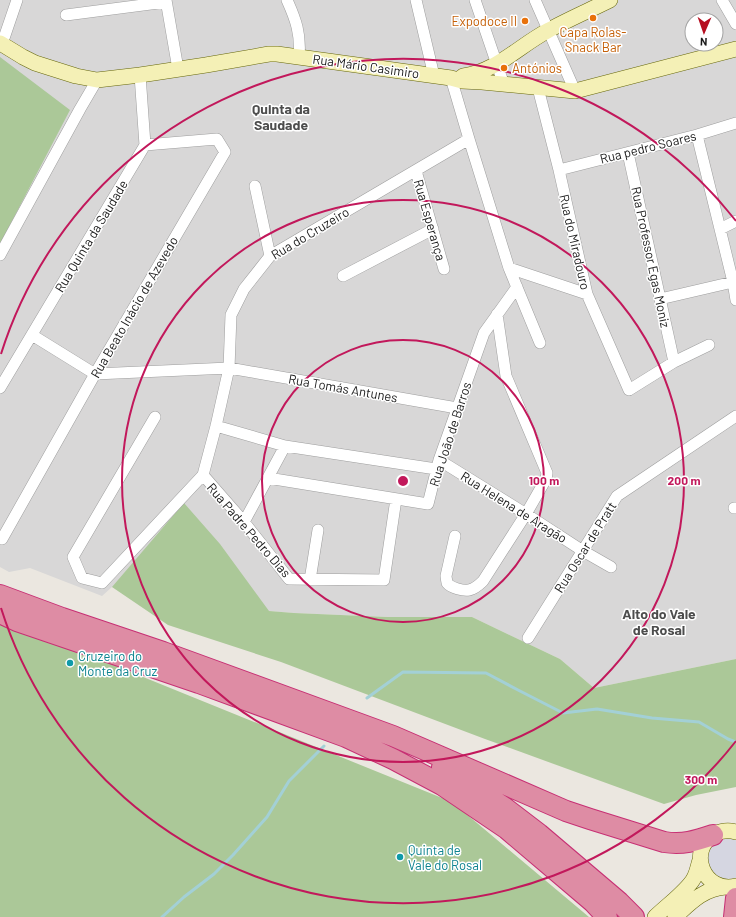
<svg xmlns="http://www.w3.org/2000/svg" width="736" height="917" viewBox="0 0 736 917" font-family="Barlow,sans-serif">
	<rect width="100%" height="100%" fill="#ebe7e0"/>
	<!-- residential -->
	<path fill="#d8d7d7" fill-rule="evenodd" d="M0 0H736V659L594 688 560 659 472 617H387L294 613 268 611 112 587 102 596 30 568 9 572 0 567ZM692 20H716V44H692Z"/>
	<!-- forest -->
	<path fill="#abc898" d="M0 57 70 110 0 244Z
		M184 503 220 544 269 611 294 613 387 617H472L560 659 594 688 736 659V787L696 795 664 804 485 739 281 662 168 625 112 587Z
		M0 619 452 802 589 917H0Z"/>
	<!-- plaza -->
	<path fill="#d5d6e1" d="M726 838 736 839V878L727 879 720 878 712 872 708 862V852L712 846 720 840Z"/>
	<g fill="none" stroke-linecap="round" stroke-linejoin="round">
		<!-- stream -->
		<path stroke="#a3d0d6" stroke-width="3" d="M367 698 403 672 486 673 518 690 563 713 597 709 652 718 699 722 728 739 736 742
			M162 917 184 897 214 874 233 855 267 817 289 781 324 746"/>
		<!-- street casing -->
		<g stroke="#9e9e9e" stroke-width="12">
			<path id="street" d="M166 0 178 69
				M287 0C296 20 301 34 299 57
				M416 0 434 76
				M475 0 504 85
				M535 0 575 91
				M722 0 736 24
				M66 15 166 2
				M2 44 17 0
				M451 78 469 139 509 268 540 343
				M538 88 559 170 587 294 629 390 674 362 709 345
				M697 135 733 282 736 300
				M628 153 674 362
				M559 170 697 135 736 123
				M416 171 444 269
				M255 186 270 256
				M720 229 736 221
				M0 255 80 109 97 80
				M509 268 587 294
				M343 276 433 229
				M660 299 733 282
				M32 335 95 374 229 368 457 408
				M0 388 145 145 140 75
				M155 417 73 557 82 578 102 583 203 475 216 426 229 368 231 315 244 289 270 256 469 139
				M216 426 285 446 436 469
				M439 460 526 514 583 551 611 567
				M203 475 244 522 289 579 384 580 396 499
				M268 478 428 504 439 460 484 333 517 287
				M734 508H736
				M244 522 285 446
				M455 536 446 576C446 577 447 582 447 583 451 588 463 591 469 590 475 589 479 585 483 581L526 514 546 479 547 473 506 376 497 314
				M2 539 95 374 225 152 217 139 145 145
				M310 580 318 530
				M528 638 617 496 736 416"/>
		</g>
		<!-- secondary casing -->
		<g stroke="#66670c" stroke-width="16">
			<path id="secondary" d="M0 43 23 57 35 63 76 76 97 80 140 75 206 65 269 54H277L451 78 462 81 482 82 575 91 736 49
				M463 76C496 72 520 45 549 30 569 19 590 10 610 0
				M736 832C729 830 721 831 715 834 686 850 704 894 736 886
				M655 917C665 907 688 890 694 878 697 873 698 866 700 860
				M675 917C690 903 704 888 726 887"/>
		</g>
		<!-- highway casing -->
		<g stroke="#c73074" stroke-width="22">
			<path id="highway" d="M0 595 62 618 163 652 393 736 566 811 590 819 664 842C683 845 695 841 713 835
				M0 613 17 621 199 683 346 737 393 759 442 785 507 829 593 902 607 917
				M442 767 505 808 539 834 619 902 634 917
				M734 917 736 898"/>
		</g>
		<!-- street -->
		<use href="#street" stroke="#fff" stroke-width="11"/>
		<!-- secondary -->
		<use href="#secondary" stroke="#f4f0b6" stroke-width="15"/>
		<!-- highway -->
		<use href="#highway" stroke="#de8ca4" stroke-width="20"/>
	</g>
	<!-- distance rings -->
	<g fill="none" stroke="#c2185b" stroke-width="2">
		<circle cx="403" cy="481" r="141"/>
		<circle cx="403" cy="481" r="281"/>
		<path d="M736 741A422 422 0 0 1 1 608M1 354A422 422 0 0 1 736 221"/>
	</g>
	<!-- markers -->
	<g fill="#e8710a" stroke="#fff" stroke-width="1.5">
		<circle cx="593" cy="18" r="4"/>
		<circle cx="525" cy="21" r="4"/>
		<circle cx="504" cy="68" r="4"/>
	</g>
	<g fill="#0f9aa8" stroke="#fff" stroke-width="1.5">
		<circle cx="70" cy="663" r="4"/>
		<circle cx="400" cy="857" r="4"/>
	</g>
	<g text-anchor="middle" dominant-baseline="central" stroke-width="3" stroke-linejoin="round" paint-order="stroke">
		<!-- food labels -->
		<g font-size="13" fill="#c56008" stroke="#fff" text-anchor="end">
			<text x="517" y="21">Expodoce II</text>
			<text x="593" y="32" text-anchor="middle">Capa Rolas-<tspan x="593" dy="15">Snack Bar</tspan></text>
			<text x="512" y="68" text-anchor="start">Antónios</text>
		</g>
		<!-- street labels -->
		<g font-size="13" fill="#1a1a1a" stroke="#fff">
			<text transform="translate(366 66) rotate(8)">Rua Mário Casimiro</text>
			<text transform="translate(648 147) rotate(-14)">Rua pedro Soares</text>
			<text transform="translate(430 220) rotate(74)">Rua Esperança</text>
			<text transform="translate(310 233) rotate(-31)">Rua do Cruzeiro</text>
			<text transform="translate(91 236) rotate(-59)">Rua Quinta da Saudade</text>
			<text transform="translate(575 242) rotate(77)">Rua do Miradouro</text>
			<text transform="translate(651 257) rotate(78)">Rua Professor Egas Moniz</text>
			<text transform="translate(134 307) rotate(-60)">Rua Beato Inácio de Azevedo</text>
			<text transform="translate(343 388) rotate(10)">Rua Tomás Antunes</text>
			<text transform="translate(450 434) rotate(-72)">Rua João de Barros</text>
			<text transform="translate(514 507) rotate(32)">Rua Helena de Aragão</text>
			<text transform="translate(249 530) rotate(49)">Rua Padre Pedro Dias</text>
			<text transform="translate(585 547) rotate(-58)">Rua Oscar de Pratt</text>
		</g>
		<!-- culture labels -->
		<g font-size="13" fill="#0d838f" stroke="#fff" text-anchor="start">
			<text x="78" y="656">Cruzeiro do<tspan x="78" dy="15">Monte da Cruz</tspan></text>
			<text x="408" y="850">Quinta de<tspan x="408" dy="15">Vale do Rosal</tspan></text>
		</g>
		<!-- neighbourhood labels -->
		<g font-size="14" font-weight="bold" fill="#4d4d4d" stroke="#fff">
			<text x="281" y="108">Quinta da<tspan x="281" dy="16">Saudade</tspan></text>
			<text x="659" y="613">Alto do Vale<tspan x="659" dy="16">de Rosal</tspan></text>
		</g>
	</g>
	<circle cx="403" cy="481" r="6" fill="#c2185b" stroke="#fff" stroke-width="2"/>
	<g font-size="12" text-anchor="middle" font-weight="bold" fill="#c2185b" stroke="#fff" stroke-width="3" stroke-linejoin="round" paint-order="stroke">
		<text x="544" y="485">100 m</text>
		<text x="684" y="485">200 m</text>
		<text x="701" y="784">300 m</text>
	</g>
	<!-- north arrow -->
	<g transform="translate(704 32) rotate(182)"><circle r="19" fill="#ffffff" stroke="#a3a3a3"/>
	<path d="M0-3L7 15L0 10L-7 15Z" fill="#b60e20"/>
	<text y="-6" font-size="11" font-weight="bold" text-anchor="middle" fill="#1a1a1a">N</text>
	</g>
</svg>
